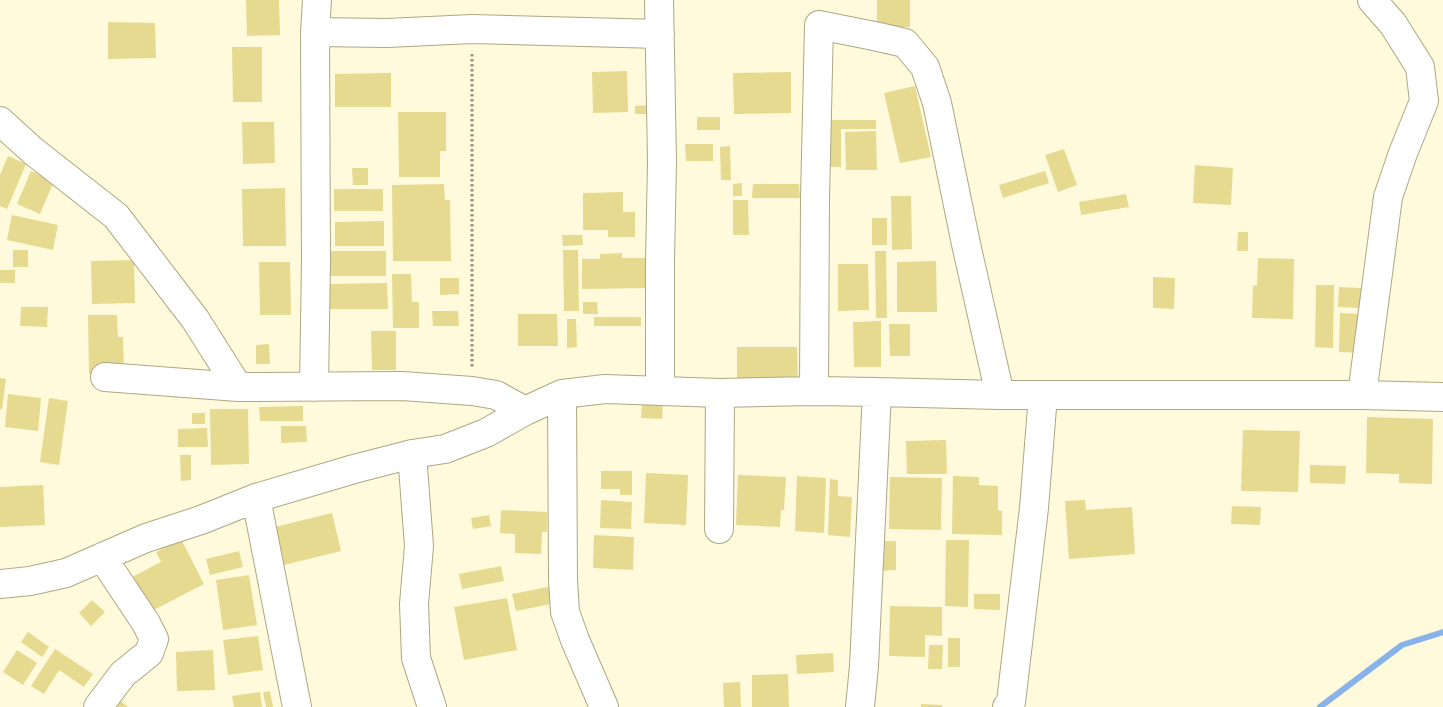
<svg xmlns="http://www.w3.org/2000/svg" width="1443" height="707" viewBox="0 0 1443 707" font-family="'Public Sans',sans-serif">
	<rect width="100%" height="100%" fill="#fffadc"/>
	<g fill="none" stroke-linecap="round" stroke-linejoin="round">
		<!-- stream -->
		<path stroke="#88b2ea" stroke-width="6" d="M1320 707 1402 645 1443 632"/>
	</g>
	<!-- building -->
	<path fill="#e6da91" d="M246 0H279L280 35 247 36Z
		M877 0H910V27H877Z
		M108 22 155 23 156 58 108 59Z
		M232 47H262V102H233Z
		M627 71 628 112 593 113 592 72Z
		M791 72V113L734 114 733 73Z
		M391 73V107H335V74Z
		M915 86 931 157 900 163 884 93Z
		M649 105V114H635V106Z
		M398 112H446V151H440V177H399Z
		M697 117H720V130H697Z
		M826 120H876V129H841V167H827Z
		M242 122H274L275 163 243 164Z
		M876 131 877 170H846L845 132Z
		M685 144H713V161H686Z
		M730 146 731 180H721L720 147Z
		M1064 149 1077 185 1058 192 1045 155Z
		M8 156 26 164 7 209 0 206V175Z
		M1195 165 1233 168 1231 205 1193 203Z
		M352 168H368V185H353Z
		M31 171 54 181 40 214 17 204Z
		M1045 171 1049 183 1003 198 999 185Z
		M742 183V196H733V184Z
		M444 184 445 200H450L451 261H393L392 185Z
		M753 184H799L800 198H752Z
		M285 188 286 246H243L242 189Z
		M334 189H383V211H334Z
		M623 192V212H635V237H608V230H583V193Z
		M1126 194 1129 207 1081 215 1079 202Z
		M891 196H911L912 249 892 250Z
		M733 200H748L749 235H733Z
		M12 215 58 225 53 250 7 240Z
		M872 218H887V245H872Z
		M384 221V246H335V222Z
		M1238 232H1248V251H1237Z
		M562 235H582L583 245 563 246Z
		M13 250H28V267H13Z
		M563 250H578L579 311H564Z
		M330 251H386V276H330Z
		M875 251H886L887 318H876Z
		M622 253V258H649L650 288 582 289V259H600V254Z
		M1258 258 1294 259 1293 319 1252 318 1253 285 1257 286Z
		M134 260 135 303 92 304 91 261Z
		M936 261 937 312H897V262Z
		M259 262H290L291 315H260Z
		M838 264H868L869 310 838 311Z
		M0 270H15V283H0Z
		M392 274H411L412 302H419V328H393Z
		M1153 277 1175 278 1174 309 1153 308Z
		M440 278H459V294L440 295Z
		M387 283 388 309H329L328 284Z
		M1316 285H1334L1333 348 1315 347Z
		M1339 287 1361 288 1360 308 1338 307Z
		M583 302H597L598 314H583Z
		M21 307H48L47 327 20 326Z
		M432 311H458L459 326H433Z
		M1340 313 1361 314 1360 353 1339 352Z
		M518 314H557L558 346H518Z
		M88 315H117L118 337H123L124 373 89 374Z
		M594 317H641V326H594Z
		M567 319H576L577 347 567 348Z
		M881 321V367H854L853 322Z
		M889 324H910V356H890Z
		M371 331H396V370H372Z
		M269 344 270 364H256V345Z
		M737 347H797L798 378H737Z
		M0 378 6 379 2 409H0Z
		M8 394 41 398 38 431 5 427Z
		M49 398 68 401 59 465 40 462Z
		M642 403 663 404 662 419 641 418Z
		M303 406V421H260L259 407Z
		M210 409H248L249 464 211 465Z
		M192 413H205V424H192Z
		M1367 417 1433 419 1432 484 1399 483V474L1366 473Z
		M281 426H306L307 442 281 443Z
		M207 428 208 447H178V429Z
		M1243 430 1300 431 1298 492 1241 491Z
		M946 440 947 474H907L906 441Z
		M180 455H191V480L181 481Z
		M1310 465 1346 466 1345 484 1310 483Z
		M601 471H632V495H620V489H601Z
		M646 473 688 475 686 525 644 523Z
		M738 475 786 477 784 510H781L780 527 736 525Z
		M797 476 826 478 824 533 795 531Z
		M953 476 979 477V485L998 486V510L1002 511V535L952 534Z
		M890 477 942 478 941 530 889 529Z
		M830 479 838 480V496L852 497 850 537 828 535Z
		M43 485 45 525 0 527V487Z
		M601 500 632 502 631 529 600 528Z
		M1085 500 1086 510 1132 507 1135 554 1069 559 1065 501Z
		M1232 506 1261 507 1260 525 1231 524Z
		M501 510 547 512V532H542L541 554 515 553V534L500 533Z
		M332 513 341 551 280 566 271 528Z
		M489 515 491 526 473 529 471 518Z
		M594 535 634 537 633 570 593 568Z
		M181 539 204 584 148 613 130 578 161 562 156 552Z
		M946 540H969L968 607 945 606Z
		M882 541H896V570L882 571Z
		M239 551 243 567 210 575 206 559Z
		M501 566 504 581 462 589 459 574Z
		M249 575 257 625 223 630 216 580Z
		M548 587 551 604 516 611 512 594Z
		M974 594H1000V610L974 609Z
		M507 598 517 650 464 660 454 607Z
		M92 600 105 612 91 626 79 613Z
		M890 606 942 607V636L925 635V657L889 656Z
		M28 632 49 647 42 657 21 642Z
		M258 636 263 670 228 675 223 640Z
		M948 638H960V667H948Z
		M929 645H943L942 669H928Z
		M55 649 93 674 84 687 59 670 44 694 31 686Z
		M17 650 37 663 23 685 3 672Z
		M213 650 215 690 177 691 176 652Z
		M833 653 834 672 797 674 796 655Z
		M788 674 789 707H752V675Z
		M740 682 741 707H724L723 683Z
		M270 691 273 707H266L263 692Z
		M260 692 262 707H234L232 696Z
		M118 699 128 707H112Z
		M921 704 942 705V707H921Z"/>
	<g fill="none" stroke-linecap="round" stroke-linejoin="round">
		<!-- minor casing -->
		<g stroke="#ada783" stroke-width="30">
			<path id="minor" d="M659 0 662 161 660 261V390
				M315 32 387 33 472 29 660 34
				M0 121 33 151 116 216 195 319 238 387
				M105 377 238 387 402 386 472 391 496 395 525 411
				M314 387 316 261 315 32 317 0
				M814 391 815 199 819 25 874 36 905 43 925 67 937 103 966 244 1000 395
				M562 394 563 580 565 612 575 640 604 707
				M1362 395 1388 197 1403 153 1424 101 1420 67 1393 24 1372 0
				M412 454 419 546 414 604 416 658 432 707
				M256 498 297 707
				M719 529 720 393
				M0 584 30 581 66 573 146 538 201 520 256 498 354 469 412 454 445 449 486 433 525 411 562 394 605 389 720 393 814 391 877 392 1000 395H1362L1443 397
				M98 707 123 674 149 653 154 639 146 623 102 557
				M860 707 864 666 877 392
				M1007 707 1011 702 1034 508 1043 395"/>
		</g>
		<!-- path -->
		<path stroke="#96927d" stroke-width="3" stroke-dasharray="2.5 2.5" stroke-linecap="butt" d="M472 54V368"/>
		<!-- minor -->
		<use href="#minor" stroke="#fff" stroke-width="28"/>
	</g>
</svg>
